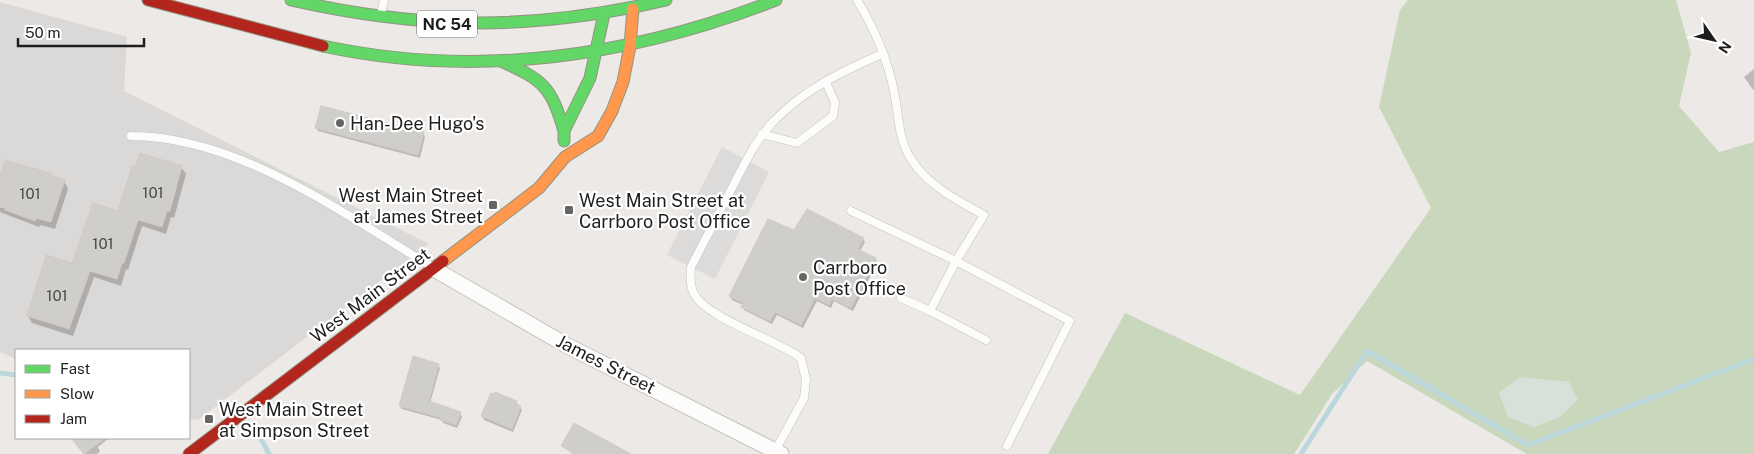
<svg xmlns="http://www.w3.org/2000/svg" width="1754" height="454" viewBox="0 0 1754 454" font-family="'Public Sans',sans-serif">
	<rect width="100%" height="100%" fill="#ece9e6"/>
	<!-- residential -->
	<path fill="#dbd9d8" d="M0 2 127 37 124 91 429 244 198 420 189 419V350H16V359L0 352Z"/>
	<!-- forest -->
	<path fill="#c9d8bd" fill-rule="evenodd" d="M1408 0H1676L1691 53 1679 106 1719 152 1754 142V454H1527L1367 361 1332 394 1294 454H1048L1125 313 1300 395 1431 208 1379 107 1400 10ZM1547 380 1569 382 1560 417Z"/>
	<!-- wetland -->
	<path fill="#d5e1d9" d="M1520 377 1569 382 1578 400 1560 417 1534 427 1508 417 1499 393Z"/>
	<!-- parking -->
	<path fill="#dcdbda" d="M722 147 769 172 715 279 667 255Z"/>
	<!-- shadow -->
	<path fill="#0003" d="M1754 69V91L1744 77Z
		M316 128 423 133 425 137 420 158 318 131Z
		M181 167 186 174 174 218 171 217 166 234 142 226 128 270 126 269 121 286 94 277 73 336 32 323 28 316 119 212Z
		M50 174 51 177 64 181 68 189 55 229 40 225 39 227 0 212V178Z
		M795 232 863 239 865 242 860 251 876 259 877 263 853 311 834 301 831 308 817 301 803 328 777 315 772 324 744 310 743 305 732 300 730 296Z
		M438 365 440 368 430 403 460 413 462 417 457 428 443 423 442 420 402 409 400 406Z
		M516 402 522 410 513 432 484 420 482 416Z
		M72 438H109L98 447 100 452 97 454H84Z
		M563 446 616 454H573Z"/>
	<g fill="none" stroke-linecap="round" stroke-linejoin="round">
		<!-- stream -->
		<path stroke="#bcd7dc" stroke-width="5" d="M0 373 16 375
			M261 439 269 454
			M1301 454 1367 351 1528 445 1754 359"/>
	</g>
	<!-- building -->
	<path fill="#d0cecb" stroke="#cfcbc8" d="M321 106 424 132 418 155 315 128Z
		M140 153 182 166 170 211H167L162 227 138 220 124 263H122L117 279 90 271 69 329 27 316 46 255 72 263 93 203 118 211 132 166 135 167Z
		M5 160 50 173V175L65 180 51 222 36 218 35 221 5 210V208L0 207V175Z
		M807 209 864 238 858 249 876 258 851 308 832 299 829 305 815 298 801 325 775 312 770 321 741 307 743 303 729 296 768 219 794 230Z
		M413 356 439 364 429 401 461 412 456 425 440 420 441 418 399 406Z
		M495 392 517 401 516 404 521 406 512 429 481 416 491 393 494 394Z
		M574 423 631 454H575L561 446Z
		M71 438H105L84 454Z"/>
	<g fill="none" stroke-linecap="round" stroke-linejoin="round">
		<!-- lane casing -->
		<g stroke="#c3c2c1" stroke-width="9">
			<path id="lane" d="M857 0C874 28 888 60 894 92 899 115 898 139 911 159 927 185 958 201 984 215L956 261 1070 321 1007 446
				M381 14 384 0
				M762 134 797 143 833 116 835 103 826 82
				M131 136C237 136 344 214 432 267
				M851 211 956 261 930 311 986 340
				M901 298 930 311
				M775 451 804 398 806 380 801 358C775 339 708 319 694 294 690 285 690 276 691 267 705 240 719 213 733 186 745 163 757 137 776 119 805 89 845 70 882 54"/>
		</g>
		<!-- street casing -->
		<g stroke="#c3c2c1" stroke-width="17">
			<path id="street" d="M434 269 566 345 781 454"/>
		</g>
		<!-- fast casing -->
		<g stroke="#939380" stroke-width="13">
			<path id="fast" d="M291 0C423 30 534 31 666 0
				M323 46C476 79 631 57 776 0
				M501 61C543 80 551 86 564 131
				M564 141V131L590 78 604 14"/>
		</g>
		<!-- slow casing -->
		<g stroke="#939380" stroke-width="13">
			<path id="slow" d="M443 261 539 188 565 157 598 136 612 111 623 82 630 46 633 9"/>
		</g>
		<!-- jam casing -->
		<g stroke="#939380" stroke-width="13">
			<path id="jam" d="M148 0 323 46
				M189 454 443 261"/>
		</g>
		<!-- lane -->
		<use href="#lane" stroke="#fcfcfb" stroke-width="8"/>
		<!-- street -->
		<use href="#street" stroke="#fcfcfb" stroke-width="15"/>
		<!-- fast -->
		<use href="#fast" stroke="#63d668" stroke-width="11"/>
		<!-- slow -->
		<use href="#slow" stroke="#ff974d" stroke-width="11"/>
		<!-- jam -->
		<use href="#jam" stroke="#b3261e" stroke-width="11"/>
	</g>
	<!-- markers -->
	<g fill="#666564" stroke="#fff" stroke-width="2">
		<circle cx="340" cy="123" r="5"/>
		<rect x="488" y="200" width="10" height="10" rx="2.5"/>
		<rect x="564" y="205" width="10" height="10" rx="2.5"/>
		<circle cx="803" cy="277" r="5"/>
		<rect x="204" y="414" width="10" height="10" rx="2.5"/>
	</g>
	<g text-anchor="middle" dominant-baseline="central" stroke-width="4.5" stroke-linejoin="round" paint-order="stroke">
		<!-- number labels -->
		<g font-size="15" fill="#4a4a49">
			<text x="153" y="192">101</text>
			<text x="30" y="193">101</text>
			<text x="103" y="243">101</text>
			<text x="57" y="295">101</text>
		</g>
		<!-- shield labels -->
		<rect fill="#fff" stroke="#626262" stroke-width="1" x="417" y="10.5" width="60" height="27" rx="4"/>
		<g font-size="16" font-weight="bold" fill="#1e1e1e">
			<text x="447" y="24">NC 54</text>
		</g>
		<!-- poi labels -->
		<g font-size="18" fill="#1e1e1e" stroke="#fff" text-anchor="start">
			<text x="350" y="123">Han-Dee Hugo's</text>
			<text x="483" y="195" text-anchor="end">West Main Street<tspan x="483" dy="21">at James Street</tspan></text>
			<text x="579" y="200">West Main Street at<tspan x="579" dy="21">Carrboro Post Office</tspan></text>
			<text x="813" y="267">Carrboro<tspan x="813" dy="21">Post Office</tspan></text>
			<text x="219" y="409">West Main Street<tspan x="219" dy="21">at Simpson Street</tspan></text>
		</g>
		<!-- street labels -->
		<g font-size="18" fill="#1e1e1e" stroke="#fff">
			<text transform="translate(370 295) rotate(-37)">West Main Street</text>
			<text transform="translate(606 364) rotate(27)">James Street</text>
		</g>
	</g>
	<!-- legend -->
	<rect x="15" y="349" width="175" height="90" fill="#ffffff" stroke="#a5a5a5"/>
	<rect x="25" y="365" width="25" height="8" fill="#63d668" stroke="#a5a5a5"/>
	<text x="60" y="374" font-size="15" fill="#1e1e1e">Fast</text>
	<rect x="25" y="390" width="25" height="8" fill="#ff974d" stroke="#a5a5a5"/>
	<text x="60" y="399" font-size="15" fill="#1e1e1e">Slow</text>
	<rect x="25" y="415" width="25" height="8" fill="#b3261e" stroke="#a5a5a5"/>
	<text x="60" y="424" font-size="15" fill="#1e1e1e">Jam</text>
	<!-- north arrow -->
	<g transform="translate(1714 40) rotate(124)" stroke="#ffffff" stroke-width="4" paint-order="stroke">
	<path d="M0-4L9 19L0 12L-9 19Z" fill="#1e1e1e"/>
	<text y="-8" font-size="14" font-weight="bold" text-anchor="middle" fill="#1e1e1e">N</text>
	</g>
	<!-- scale -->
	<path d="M18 38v8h126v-8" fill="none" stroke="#1e1e1e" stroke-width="2.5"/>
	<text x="25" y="38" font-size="15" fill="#1e1e1e" stroke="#ffffff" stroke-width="4" paint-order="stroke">50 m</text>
</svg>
